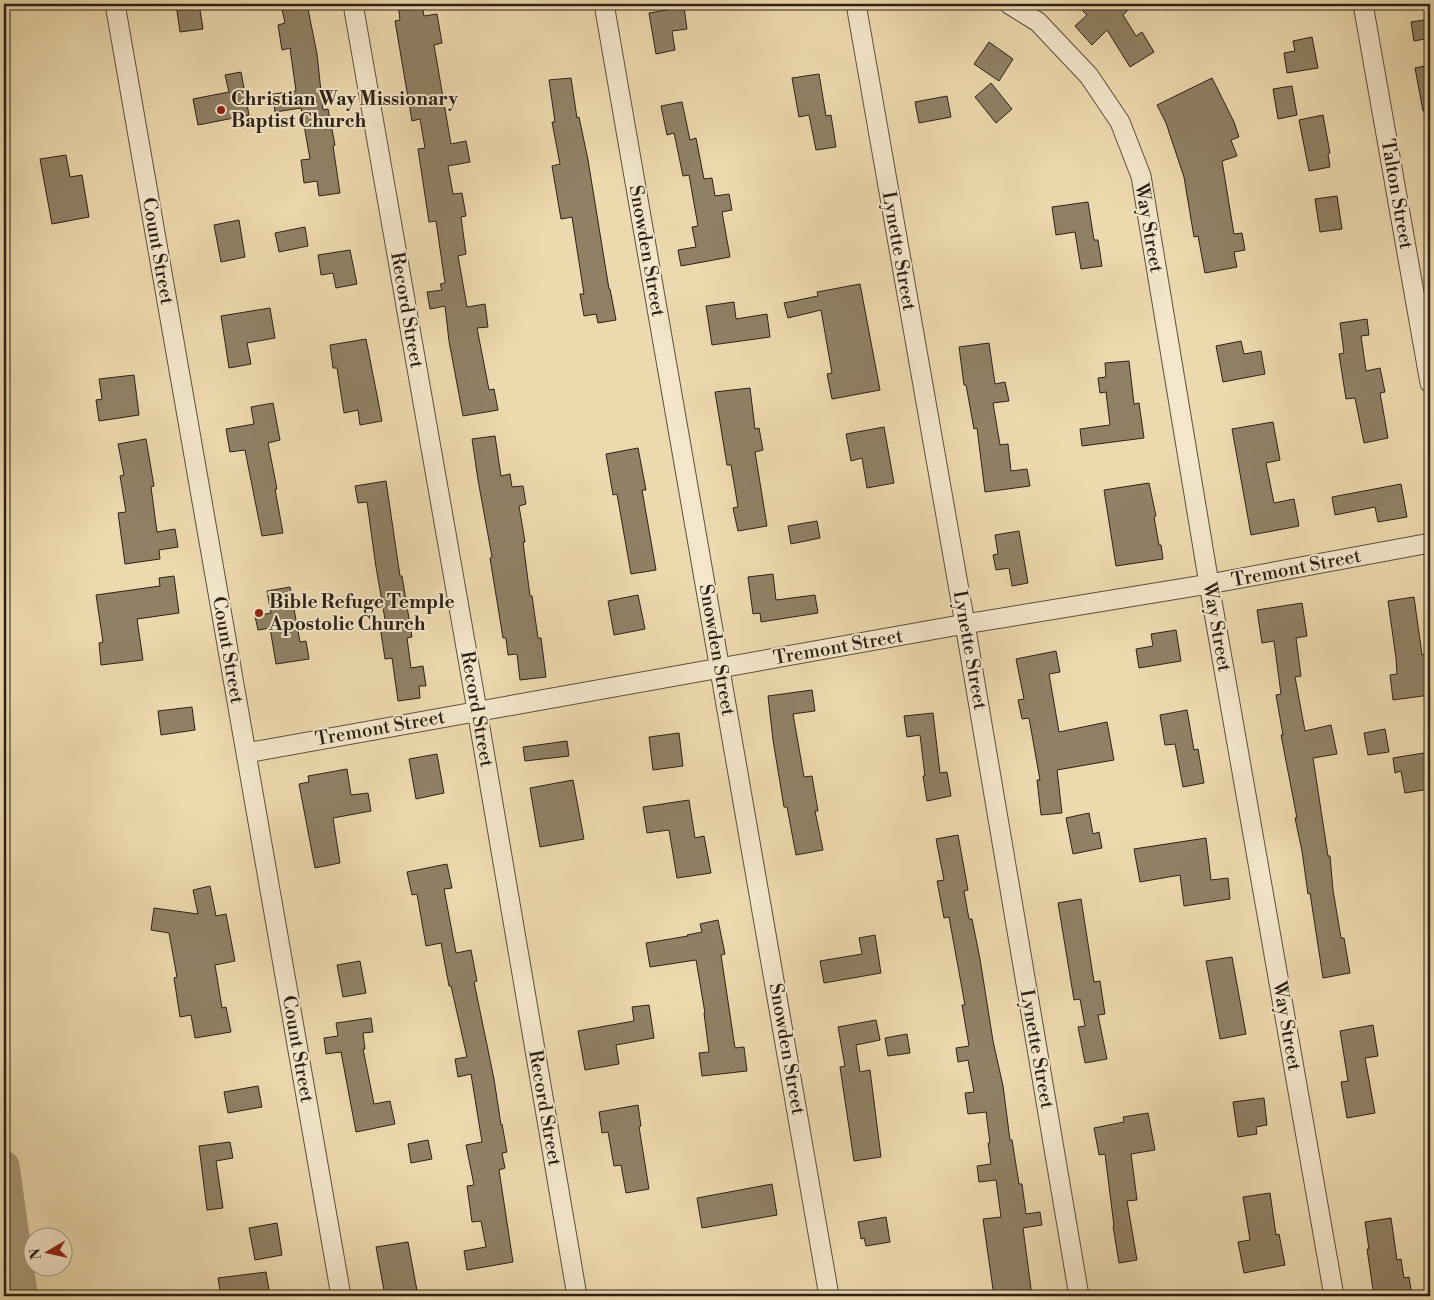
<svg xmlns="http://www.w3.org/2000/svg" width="1434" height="1300" viewBox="0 0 1434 1300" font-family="'Libre Bodoni',serif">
	<rect width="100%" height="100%" fill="#ecd9ad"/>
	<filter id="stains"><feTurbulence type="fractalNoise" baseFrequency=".004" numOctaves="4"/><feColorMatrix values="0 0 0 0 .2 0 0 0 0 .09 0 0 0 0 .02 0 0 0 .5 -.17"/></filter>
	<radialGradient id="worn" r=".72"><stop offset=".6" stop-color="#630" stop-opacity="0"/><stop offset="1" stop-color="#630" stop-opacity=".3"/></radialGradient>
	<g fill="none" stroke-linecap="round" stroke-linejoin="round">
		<!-- river -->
		<path stroke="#ab9a7a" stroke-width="31" d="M4 1166 22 1293 21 1296"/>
	</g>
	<!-- building -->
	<path fill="#908165" stroke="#2c2118" d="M176 4H199L203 29 180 32Z
		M281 4H307L317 54 323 110 328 109 335 145 333 146 340 193 319 196 317 181 304 183 301 160 310 159 301 108 275 112 273 94 296 91 290 48 282 50 278 25 285 23Z
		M398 4H422L424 16 437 14 442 43 434 45 451 144 466 141 470 162 448 166 453 194 462 193 466 216 461 217 466 254 458 256 467 307 485 304 488 327 477 328 489 390 494 389 498 410 463 416 449 341 445 306 430 309 427 292 442 290 440 284 445 283 436 221 429 222 418 149 425 148 420 119 412 121 395 21 400 20Z
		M1076 4H1122L1128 10 1123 15 1136 36 1142 32 1154 52 1130 67 1107 30 1092 45 1075 26 1087 15Z
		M684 7 687 29 672 31 675 50 656 54 649 13Z
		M1430 19V38L1414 41 1411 22Z
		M1312 37 1318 68 1287 73 1284 53 1295 51 1293 41Z
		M989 42 1013 59 999 81 974 64Z
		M1430 65V110L1423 111 1415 68Z
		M241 72 249 115 198 125 193 99 229 92 225 75Z
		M819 74 826 116 831 115 836 147 816 150 809 115 799 117 792 78Z
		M571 78 577 118 579 117 588 160 609 289H610L616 320 598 323 596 314 584 316 580 294H584L572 217 561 219 552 166 560 164 552 122H555L549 80Z
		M1212 78 1234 122 1239 137 1231 140 1237 156 1222 161 1234 234 1242 233 1245 250 1234 252 1237 267 1205 273 1198 236 1194 237 1184 177 1166 123 1157 105Z
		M991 83 1012 109 996 123 975 97Z
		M1292 86 1297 115 1278 119 1273 89Z
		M947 96 951 117 919 123 915 102Z
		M682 102 690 140 696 138 704 179 712 178 715 196 729 194 732 210 722 212 730 257 681 266 678 250 696 247 692 227 698 226 689 175 683 176 674 133 667 135 661 106Z
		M1323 115 1330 153 1328 154 1330 167 1309 171 1299 120Z
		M66 155 70 177 82 175 89 217 52 224 40 159Z
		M1337 196 1342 229 1320 232 1315 199Z
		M1088 202 1094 240H1098L1102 266 1081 269 1075 232 1056 235 1052 207Z
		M239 220 245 257 221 262 214 225Z
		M305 227 308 246 279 252 275 233Z
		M350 250 357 284 336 288 333 273 321 275 318 255Z
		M860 284 880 390 832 399 827 374 832 373 821 310 788 318 784 303 818 296 817 292Z
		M734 302 736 319 767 314 770 337 712 345 706 306Z
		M270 308 275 338 247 343 251 364 229 368 221 316Z
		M1367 319 1369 335 1361 336 1366 371 1380 368 1385 392 1380 393 1388 438 1364 443 1355 398 1346 399 1339 354 1344 353 1340 323Z
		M366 339 382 421 360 425 358 410 344 413 337 368H333L330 345Z
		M1241 341 1244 354 1261 351 1265 374 1223 382 1216 346Z
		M989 343 995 384 1005 382 1009 401 993 403 1000 445 1008 444 1011 471 1027 469 1030 486 985 492 977 428 974 429 966 385H964L959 347Z
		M1129 361 1134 404 1139 403 1144 438 1082 446 1080 429 1110 425 1106 392 1100 393 1098 378 1106 377 1105 363Z
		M134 375 139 415 99 421 96 400 102 399 99 379Z
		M750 388 755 429 759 428 763 450 755 452 767 526 738 531 733 508 738 507 731 465H727L715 392Z
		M273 403 280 440 268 443 277 489H275L283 533 262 536 245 450 230 452 226 429 254 424 251 407Z
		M1273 422 1280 460 1266 463 1274 503 1294 499 1299 526 1251 535 1232 429Z
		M884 427 894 483 867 488 862 458 851 461 846 434Z
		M495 436 501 476 510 474 512 487 523 486 526 504 519 506 525 542H523L530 596H532L538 638H541L546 677 520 680 517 654 508 655 506 638H503L490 558 492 557 478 480 472 439Z
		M146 439 154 486 151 487 157 532 175 529 178 547 159 550 160 559 125 564 118 513 126 512 120 476 124 475 118 444Z
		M638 448 646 490H642L656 570 631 574 617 494 613 495 606 454Z
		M386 481 400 576H402L412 637 407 638 411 668 423 666 426 686H419L420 698 398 701 392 658 385 659 380 626 386 625 376 567 367 502 358 503 355 486Z
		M1149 483 1156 516 1154 517 1159 545H1161L1163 559 1116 566 1104 490Z
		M1401 484 1407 517 1378 522 1375 507 1335 515 1332 497Z
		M817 521 820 538 791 544 788 526Z
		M1019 531 1028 583 1012 586 1009 568 996 570 993 555 998 554 995 535Z
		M773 574 776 600 815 595 818 613 761 622 760 613 753 614 748 577Z
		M174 576 179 613 137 619 143 660 101 665 99 643 103 642 96 595 160 586 159 578Z
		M290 587 300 642 306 641 309 659 276 664 270 628 258 630 255 616 271 613 267 591Z
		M638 595 645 629 614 635 608 601Z
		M1414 597 1422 655 1425 654 1430 695 1393 700 1390 675 1397 674 1396 658 1388 601Z
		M1302 603 1307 636 1296 638 1301 676 1295 677 1305 731 1331 725 1337 754 1313 758 1328 856H1330L1333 890 1341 938H1344L1350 973 1323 978 1310 893 1308 894 1302 851 1295 818H1297L1281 735H1283L1276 695 1281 694 1274 641 1262 643 1257 610Z
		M1176 630 1181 661 1139 668 1136 649 1153 646 1151 634Z
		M1056 651 1060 672 1049 674 1059 732 1107 722 1114 760 1057 770 1062 813 1041 815 1037 780H1040L1029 718 1022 719 1018 700 1024 699 1016 659Z
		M812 690 815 711 793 714 804 777 812 776 818 811H815L823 850 796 855 787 807H784L773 740 768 696Z
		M192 707 195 730 161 735 158 711Z
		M1187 710 1194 750 1198 749 1204 783 1183 787 1175 744 1165 745 1160 715Z
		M933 713 940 773 947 772 951 796 927 801 923 776H925L920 735 907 737 904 716Z
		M1385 729 1389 752 1368 755 1364 733Z
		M679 733 683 766 653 770 649 737Z
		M567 741 569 756 525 761 523 747Z
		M1430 752V779L1427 780 1429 789 1405 793 1401 771 1395 773 1393 758Z
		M437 754 444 793 416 799 409 759Z
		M347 769 351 795 368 793 371 811 333 818 340 863 315 868 299 784 309 782 308 776Z
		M573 780 584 839 540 847 530 788Z
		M689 800 695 838 704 836 711 873 677 878 669 830 647 833 643 807Z
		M1089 813 1093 834 1099 832 1102 848 1073 854 1066 818Z
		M958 835 968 890 964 891 969 919H972L980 959 993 1041 1003 1086 1010 1140H1012L1019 1184H1022L1026 1214 1040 1212 1042 1225 1023 1228 1032 1296H994L983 1219 1001 1217 996 1180 979 1182 977 1166 991 1164 988 1143H990L986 1112 968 1114 965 1093 974 1092 968 1060 958 1062 956 1048 969 1046 962 1005H965L949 917 944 918 937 881 944 880 936 839Z
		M1206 838 1211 880 1228 878 1230 899 1184 906 1180 875 1140 882 1134 849Z
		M447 864 452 888 444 889 456 953 471 950 477 981 474 982 494 1079 501 1125 502 1124 507 1152 502 1153 505 1168 499 1170 513 1262 467 1270 464 1251 486 1247 481 1221 472 1222 467 1186 474 1185 466 1145 482 1142 471 1074 458 1077 455 1059 467 1057 451 986H449L441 943 426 946 417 894 412 895 407 872Z
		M210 886 216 916 226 914 235 961 215 965 222 1008 226 1007 231 1032 195 1038 191 1015 180 1017 174 978 177 977 169 933 151 930 154 908 198 914 193 890Z
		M1081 899 1094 982 1100 981 1105 1014 1098 1015 1107 1059 1085 1063 1078 1027 1085 1026 1080 999 1074 1000 1058 903Z
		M718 920 725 954 721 955 735 1048 744 1047 747 1071 702 1076 699 1053 709 1052 704 1013H705L696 960 650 967 646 943 688 936 687 935 702 932 700 924Z
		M875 935 881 973 824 983 820 961 862 954 859 938Z
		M1232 957 1246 1034 1220 1039 1206 961Z
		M360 961 366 993 343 997 337 965Z
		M649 1005 654 1038 616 1045 619 1064 585 1070 578 1031 634 1021 632 1007Z
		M371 1018 373 1032 363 1033 365 1049H363L374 1104 390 1101 395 1124 356 1132 341 1052 326 1054 324 1038 338 1036 336 1023Z
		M876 1020 880 1040 856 1045 860 1072 870 1070 881 1157 854 1161 840 1067 845 1066 838 1027Z
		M1373 1025 1378 1056 1365 1058 1375 1113 1347 1118 1341 1082 1348 1081 1340 1031Z
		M907 1034 910 1053 888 1056 885 1038Z
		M258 1086 262 1107 228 1113 224 1092Z
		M1264 1098 1267 1125 1256 1127 1257 1134 1238 1137 1233 1102Z
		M638 1105 641 1126 639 1127 649 1189 626 1193 621 1165 614 1166 608 1132 602 1133 599 1112Z
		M1148 1113 1155 1150 1131 1154 1137 1200 1127 1201 1137 1260 1119 1263 1113 1226H1114L1105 1154 1099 1155 1094 1128 1124 1122 1123 1117Z
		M428 1140 432 1159 411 1163 408 1144Z
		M230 1142 233 1158 216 1161 223 1208 207 1210 199 1146Z
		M772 1184 777 1215 702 1228 697 1198Z
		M1270 1193 1276 1235 1279 1234 1285 1265 1244 1273 1238 1242 1250 1240 1243 1197Z
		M886 1217 890 1242 866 1246 864 1238 861 1239 858 1222Z
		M1391 1218 1397 1260 1401 1259 1404 1278 1409 1277 1412 1296H1374L1367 1249H1369L1365 1222Z
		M277 1223 282 1255 255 1260 249 1228Z
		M408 1242 418 1296H385L376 1247Z
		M266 1272 270 1296H221L218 1278Z"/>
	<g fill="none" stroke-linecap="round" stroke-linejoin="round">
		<!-- minor casing -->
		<g stroke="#5c4f3d" stroke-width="21">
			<path id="minor" d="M115 4 341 1296
				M353 4 477 710 577 1296
				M604 4 829 1296
				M856 4 965 624 1079 1296
				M1009 4 1038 22 1089 76 1120 122 1141 176 1209 584 1334 1296
				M1363 4 1430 383
				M246 753 965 624 1209 584 1430 543"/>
		</g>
		<!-- minor -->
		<use href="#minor" stroke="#f3e6ca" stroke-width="19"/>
	</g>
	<!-- markers -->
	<g fill="#8f2418" stroke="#f3e6ca" stroke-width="2">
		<circle cx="221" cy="110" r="5"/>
		<circle cx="259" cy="613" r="5"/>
	</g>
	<g text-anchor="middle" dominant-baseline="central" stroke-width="4" stroke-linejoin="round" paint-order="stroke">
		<!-- poi labels -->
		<g font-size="19" font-weight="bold" fill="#2c2118" stroke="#f3e6ca" text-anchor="start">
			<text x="231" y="99">Christian Way Missionary<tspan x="231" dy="22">Baptist Church</tspan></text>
			<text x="269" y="602">Bible Refuge Temple<tspan x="269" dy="22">Apostolic Church</tspan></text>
		</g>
		<!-- street labels -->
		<g font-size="19" fill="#2c2118" stroke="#f3e6ca">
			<text transform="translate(1397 194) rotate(80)">Talton Street</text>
			<text transform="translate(1149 228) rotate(80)">Way Street</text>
			<text transform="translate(158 251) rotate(80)">Count Street</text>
			<text transform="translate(647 251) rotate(80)">Snowden Street</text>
			<text transform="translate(899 251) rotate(80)">Lynette Street</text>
			<text transform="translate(407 310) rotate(80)">Record Street</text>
			<text transform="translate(1296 568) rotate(-11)">Tremont Street</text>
			<text transform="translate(1217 627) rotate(80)">Way Street</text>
			<text transform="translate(838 647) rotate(-10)">Tremont Street</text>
			<text transform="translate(228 650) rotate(80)">Count Street</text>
			<text transform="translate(717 650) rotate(80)">Snowden Street</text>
			<text transform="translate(970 650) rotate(80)">Lynette Street</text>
			<text transform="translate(477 709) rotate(80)">Record Street</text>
			<text transform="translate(380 728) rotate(-10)">Tremont Street</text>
			<text transform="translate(1287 1026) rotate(80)">Way Street</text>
			<text transform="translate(298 1049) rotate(80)">Count Street</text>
			<text transform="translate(787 1049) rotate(80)">Snowden Street</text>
			<text transform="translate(1037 1049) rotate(80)">Lynette Street</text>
			<text transform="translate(545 1108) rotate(80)">Record Street</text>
		</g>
	</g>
	<!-- margin -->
	<rect width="1434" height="1300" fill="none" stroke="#ecd9ad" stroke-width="20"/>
	<rect x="5" y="5" width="1424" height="1290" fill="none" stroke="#2c2118" stroke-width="2.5"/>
	<rect x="10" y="10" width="1414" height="1280" fill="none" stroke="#2c2118"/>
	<!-- north arrow -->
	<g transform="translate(48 1252) rotate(261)"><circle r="24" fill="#f3e6ca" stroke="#a39783"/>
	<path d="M0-4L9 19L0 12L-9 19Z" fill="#8f2418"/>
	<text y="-8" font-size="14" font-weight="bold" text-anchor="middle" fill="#2c2118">N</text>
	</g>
	<rect width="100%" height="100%" filter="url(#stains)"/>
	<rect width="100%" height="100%" fill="url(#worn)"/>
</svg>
